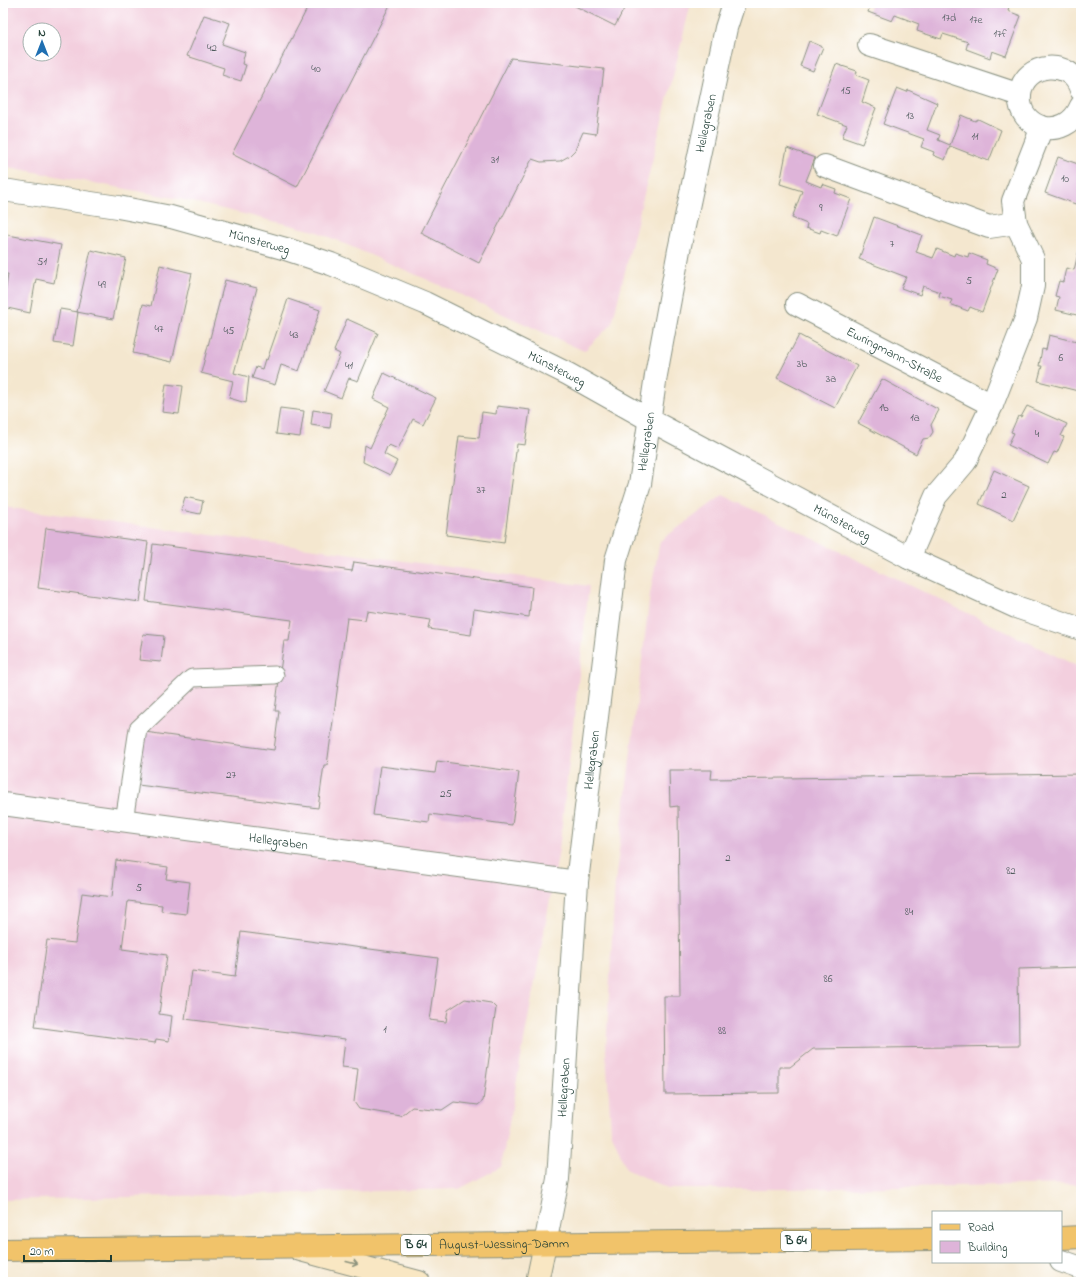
<svg xmlns="http://www.w3.org/2000/svg" width="1084" height="1285" viewBox="0 0 1084 1285" font-family="'Indie Flower',sans-serif">
	<rect width="100%" height="100%" fill="#fff"/>
	<filter id="ink" filterUnits="userSpaceOnUse"><feTurbulence type="fractalNoise" baseFrequency=".025" numOctaves="2"/><feDisplacementMap in="SourceGraphic" scale="8" xChannelSelector="R" yChannelSelector="G"/><feConvolveMatrix kernelMatrix="1 2 1 2 8 2 1 2 1" color-interpolation-filters="sRGB"/></filter>
	<filter id="wash" filterUnits="userSpaceOnUse"><feTurbulence type="fractalNoise" baseFrequency=".012" numOctaves="4" result="noise"/><feDisplacementMap in="SourceGraphic" scale="16" xChannelSelector="R" yChannelSelector="G"/><feGaussianBlur stdDeviation="0.9" result="paint"/><feColorMatrix in="noise" values="0 0 0 0 0 0 0 0 0 0 0 0 0 0 0 0 0 1.4 0 .05"/><feComposite in="paint" operator="in"/></filter>
	<g filter="url(#wash)">
		<rect width="100%" height="100%" fill="#f4e7cf"/>
		<!-- built -->
		<path fill="#f3cfde" fill-rule="evenodd" d="M3 3H691L612 324 584 351 435 283 315 231 180 199 3 166ZM30 30H54V54H30Z
			M723 495 1081 668V1184L779 1189H668L626 1169 611 1131 606 1051 615 883 650 594 660 541Z
			M3 507 589 586 559 850 501 1167 459 1189 3 1200Z"/>
		<g id="blocks">
			<!-- building -->
			<path fill="#deb4d9" d="M310 3H391L297 187 232 154Z
				M569 3H627L615 26Z
				M863 3H999L1009 6 1008 11 1021 16 1006 56 992 51 990 58 966 49 968 42 943 34 941 39 917 31 919 24 895 15 892 21 868 12 870 6Z
				M204 15 230 23 222 44 245 52 242 64 246 65 241 81 222 75 224 68 187 56Z
				M809 41 823 47 813 71 800 66Z
				M511 58 604 69 596 134 583 132 575 150 569 156 560 161 541 162 532 159 479 263 421 233Z
				M836 64 857 71 856 75 869 80 862 102 876 108 862 144 842 137 847 125 817 114Z
				M897 88 907 92 908 90 937 103 927 130 940 135 938 140 950 145 961 115 975 121 978 119 1001 130 989 161 950 146 945 160 933 155 934 152 921 147 924 139 883 124Z
				M787 148 815 158 806 181 821 187 822 184 836 189 835 193 851 199 837 236 821 230 820 233 806 228 807 224 792 218 802 191 780 184Z
				M1058 157 1081 165V206L1045 193Z
				M874 217 922 235 916 252 933 258 937 249 954 256 955 253 968 257 969 253 987 260 986 264 998 269 982 312 970 307 968 311 950 304 952 300 939 296 940 292 923 286 920 295 901 288 906 277 859 259Z
				M3 234 61 245 54 283 36 279 30 313 3 307 8 274H3Z
				M91 250 126 258 113 319 77 312Z
				M1079 250 1081 251V316L1056 310 1059 297 1055 296 1059 281 1063 282 1066 268 1074 270Z
				M160 265 192 273 172 362 133 353 143 304 151 306Z
				M225 280 257 288 234 373 249 377 246 403 229 398 233 381 201 373Z
				M288 299 320 310 299 371 281 365 275 385 252 378 256 367 262 369 265 359 267 360Z
				M60 309 78 312 73 346 54 343Z
				M347 319 378 333 358 381 349 378 341 398 324 391 340 354 334 351Z
				M799 335 857 366 835 408 777 378Z
				M1049 335 1081 343V379L1078 391 1038 381 1042 366H1039L1042 349 1046 350Z
				M384 373 436 398 423 424 413 419 398 449 389 445 387 447 384 454 397 461 390 475 363 462 365 445 370 448 389 407 373 399Z
				M882 379 939 410 931 425 933 432 929 438 923 439 916 454 858 423Z
				M166 384 183 386 179 414 162 412Z
				M497 406 530 410 525 445 517 444 504 543 446 535 459 436 479 438 482 412 496 414Z
				M1027 406 1067 424 1061 436 1064 437 1057 453 1054 452 1048 464 1008 445 1014 433 1011 432 1018 416 1021 417Z
				M280 408 304 411 300 437 276 434Z
				M313 410 332 413 330 428 311 425Z
				M994 470 1029 486 1013 520 979 504Z
				M185 497 203 501 200 514 181 510Z
				M46 528 148 542 140 602 38 588Z
				M153 544 352 571 354 562 532 587 529 617 474 609 471 635 429 629 431 620 367 611 365 620 347 618 327 765H324L318 808 138 785 145 732 274 750 279 711H275L284 641H289L292 620 146 601Z
				M143 634 164 636 161 662 139 660Z
				M437 761 519 772 512 825 430 814 429 822 373 815 380 766 435 773Z
				M669 770H712L711 779 1081 774V967L1018 969 1019 1046 813 1049 790 1067H779V1093L665 1094 664 996H680L678 806 670 807Z
				M3 855 8 856 4 891H3Z
				M116 860 168 867 166 879 190 882 186 914 161 911 162 905 128 901 122 949 167 955 159 1014 172 1016 169 1041 156 1039 155 1043 35 1027 47 940 75 943 82 893 112 897Z
				M241 932 438 958 429 1020 446 1022 448 1010 465 999 491 1003 496 1008 483 1101 478 1105 454 1102 442 1110 412 1107 401 1116 359 1109 354 1102 358 1069 342 1067 345 1039 185 1019 192 971 235 977Z"/>
		</g>
	</g>
	<g filter="url(#ink)">
		<use href="#blocks" fill-opacity="0" stroke="#8a9282" stroke-width="1"/>
		<g fill="none" stroke-linecap="round" stroke-linejoin="round">
			<!-- lane casing -->
			<g stroke="#8a9282" stroke-width="19">
				<path id="lane" d="M124 821 138 729 192 678 275 675"/>
			</g>
			<!-- street casing -->
			<g stroke="#8a9282" stroke-width="24">
				<g id="street">
					<path d="M869 45 1020 95"/>
					<path d="M1081 90C1072 58 1024 61 1020 94 1016 130 1066 143 1081 106"/>
					<path d="M825 166 989 227 1016 223"/>
					<path id="s1" d="M3 190 118 207 171 217 286 249 331 264 425 303 568 374 650 420 909 558 1016 607 1081 629"/>
					<path id="s2" d="M797 304 992 405"/>
					<path d="M909 558 936 496 965 462 992 405 1026 318 1033 286V259L1016 223 1013 201 1042 127"/>
					<path id="s3" d="M3 804 577 882"/>
					<path id="s4" d="M545 1244 558 1179 577 882 616 560 640 484 656 375 679 250 726 28 734 3"/>
					<path d="M1061 1261 1081 1268"/>
				</g>
			</g>
			<!-- secondary casing -->
			<g stroke="#8a9282" stroke-width="24">
				<path id="secondary" d="M300 1250 419 1282
					M537 1282 545 1244"/>
			</g>
			<!-- primary casing -->
			<g stroke="#8a9282" stroke-width="24">
				<g id="primary">
					<path d="M1061 1238 1081 1237"/>
					<path id="s5" d="M3 1250 933 1239"/>
				</g>
			</g>
			<!-- lane -->
			<use href="#lane" stroke="#fff" stroke-width="17"/>
			<!-- street -->
			<use href="#street" stroke="#fff" stroke-width="22"/>
			<!-- secondary -->
			<use href="#secondary" stroke="#f9e7c3" stroke-width="22"/>
			<!-- primary -->
			<use href="#primary" stroke="#f1c36a" stroke-width="22"/>
		</g>
		<!-- one-way arrows -->
		<defs><path id="oneway-shaft" d="M-6 0H5M1.5-3L5.5 0L1.5 3" fill="none" stroke-width="1.6" stroke-linecap="round" stroke-linejoin="round"/></defs>
		<use stroke="#8c927c" href="#oneway-shaft" transform="translate(352 1263) rotate(14)"/>
	</g>
	<g text-anchor="middle" dominant-baseline="central" stroke-width="3.5" stroke-linejoin="round" paint-order="stroke">
		<!-- number labels -->
		<g font-size="11" fill="#4f5b5d">
			<text x="949" y="18">17d</text>
			<text x="976" y="20">17e</text>
			<text x="1000" y="34">17f</text>
			<text x="212" y="48">42</text>
			<text x="316" y="69">40</text>
			<text x="846" y="91">15</text>
			<text x="910" y="116">13</text>
			<text x="975" y="137">11</text>
			<text x="495" y="160">31</text>
			<text x="1065" y="179">10</text>
			<text x="821" y="208">9</text>
			<text x="892" y="244">7</text>
			<text x="42" y="262">51</text>
			<text x="969" y="281">5</text>
			<text x="102" y="285">49</text>
			<text x="159" y="329">47</text>
			<text x="229" y="331">45</text>
			<text x="294" y="335">43</text>
			<text x="1061" y="358">6</text>
			<text x="802" y="364">3b</text>
			<text x="349" y="366">41</text>
			<text x="831" y="379">3a</text>
			<text x="884" y="408">1b</text>
			<text x="915" y="418">1a</text>
			<text x="1037" y="434">4</text>
			<text x="481" y="490">37</text>
			<text x="1004" y="495">2</text>
			<text x="231" y="775">27</text>
			<text x="446" y="794">25</text>
			<text x="728" y="858">2</text>
			<text x="1011" y="871">82</text>
			<text x="139" y="888">5</text>
			<text x="909" y="912">84</text>
			<text x="828" y="979">86</text>
			<text x="385" y="1030">1</text>
			<text x="722" y="1031">88</text>
		</g>
		<!-- shield labels -->
		<g fill="#fff" stroke="#627771" stroke-width="1">
			<rect x="781" y="1231" width="30" height="20" rx="3"/>
			<rect x="401" y="1235" width="30" height="20" rx="3"/>
		</g>
		<g font-size="12" font-weight="bold" fill="#1f3d34">
			<text x="796" y="1241">B 64</text>
			<text x="416" y="1245">B 64</text>
		</g>
		<!-- street labels -->
		<g font-size="13" fill="#1f3d34" stroke="#fff">
			<text stroke="none"><textPath href="#s4" startOffset="1135">Hellegraben</textPath></text>
			<text stroke="none"><textPath href="#s1" startOffset="262">Münsterweg</textPath></text>
			<text stroke="none"><textPath href="#s2" startOffset="110">Ewringmann-Straße</textPath></text>
			<text stroke="none"><textPath href="#s1" startOffset="586">Münsterweg</textPath></text>
			<text stroke="none"><textPath href="#s4" startOffset="811">Hellegraben</textPath></text>
			<text stroke="none"><textPath href="#s1" startOffset="910">Münsterweg</textPath></text>
			<text stroke="none"><textPath href="#s4" startOffset="487">Hellegraben</textPath></text>
			<text stroke="none"><textPath href="#s3" startOffset="278">Hellegraben</textPath></text>
			<text stroke="none"><textPath href="#s4" startOffset="158">Hellegraben</textPath></text>
			<text stroke="none"><textPath href="#s5" startOffset="501">August-Wessing-Damm</textPath></text>
		</g>
	</g>
	<!-- margin -->
	<rect width="1084" height="1285" fill="none" stroke="#fff" stroke-width="16"/>
	<!-- legend -->
	<rect x="932" y="1211" width="130" height="52" fill="#ffffff" stroke="#a5b1ae"/>
	<rect x="940" y="1224" width="20" height="6" fill="#f1c36a" stroke="#a5b1ae"/>
	<text x="968" y="1231" font-size="12" fill="#1f3d34">Road</text>
	<rect x="940" y="1241" width="20" height="12" fill="#deb4d9" stroke="#a5b1ae"/>
	<text x="968" y="1251" font-size="12" fill="#1f3d34">Building</text>
	<!-- north arrow -->
	<g transform="translate(42 42)"><circle r="19" fill="#ffffff" stroke="#a5b1ae"/>
	<path d="M0-3L7 15L0 10L-7 15Z" fill="#1f6fb2"/>
	<text y="-6" font-size="11" font-weight="bold" text-anchor="middle" fill="#1f3d34">N</text>
	</g>
	<!-- scale -->
	<path d="M24 1255v6h87v-6" fill="none" stroke="#1f3d34" stroke-width="2"/>
	<text x="30" y="1255" font-size="12" fill="#1f3d34" stroke="#ffffff" stroke-width="3" paint-order="stroke">20 m</text>
</svg>
